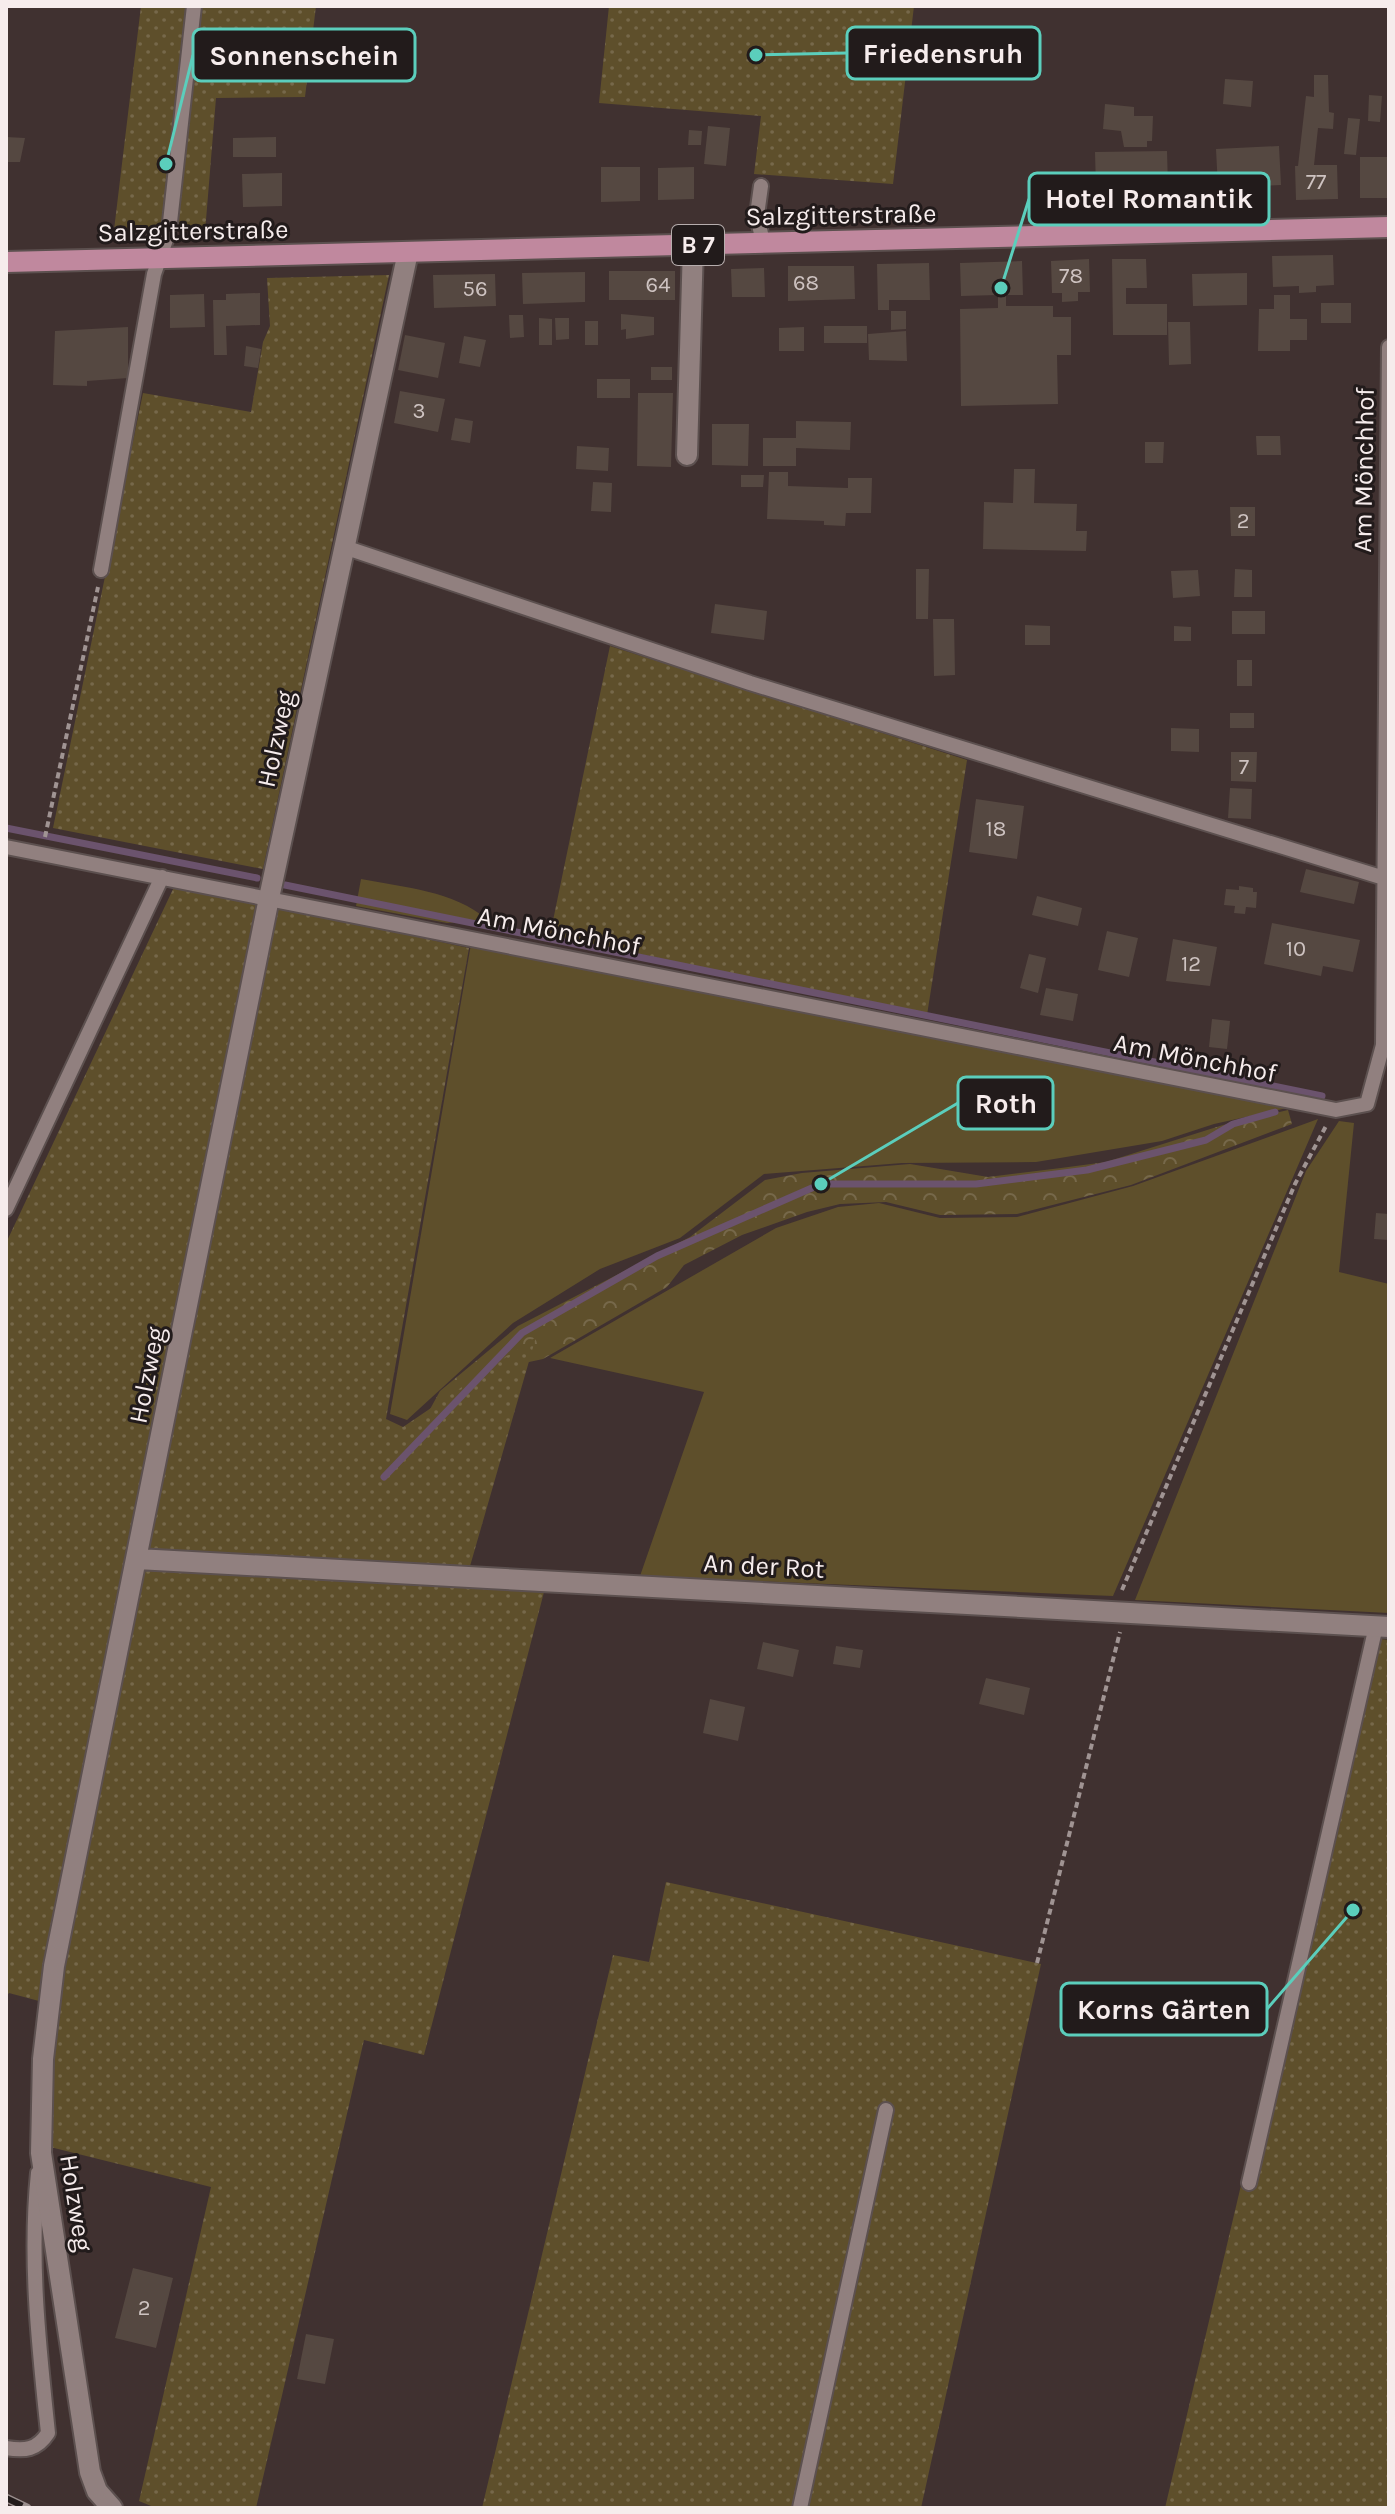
<svg xmlns="http://www.w3.org/2000/svg" width="1395" height="2514" viewBox="0 0 1395 2514" font-family="Karla,sans-serif">
	<defs>
		<pattern id="forest-crowns" width="20" height="18" patternUnits="userSpaceOnUse" patternTransform="scale(2)"><rect width="20" height="18" fill="#5e4f2b"/><path d="M2 6a3 3 0 1 1 6 0M12 15a3 3 0 1 1 6 0" fill="none" stroke="#76684a"/></pattern>
		<pattern id="garden-dots" width="8" height="8" patternUnits="userSpaceOnUse" patternTransform="scale(2)"><rect width="8" height="8" fill="#5e4f2b"/><path d="M2 2h.1M6 6h.1" fill="none" stroke="#76684a" stroke-width="1.8" stroke-linecap="round"/></pattern>
	</defs>
	<rect width="100%" height="100%" fill="#403130"/>
	<!-- grass -->
	<path fill="#5e4f2b" d="M361 879C406 888 452 890 488 920L447 923 356 906Z
		M471 944 1287 1108 1214 1124 1162 1141 1036 1162 902 1163 764 1174 680 1238 600 1269 513 1323 407 1420 390 1414Z
		M1318 1119 1113 1596 640 1576 704 1392 550 1358 776 1228 838 1207 879 1203 940 1218 1017 1217 1133 1186Z
		M1339 1121 1354 1123 1339 1272 1389 1284V1613L1135 1600 1306 1171Z"/>
	<!-- forest -->
	<path fill="url(#forest-crowns)" d="M1288 1110 1292 1124 1131 1185 1017 1214 940 1215 886 1202 840 1204 807 1212 742 1235 684 1265 667 1287 543 1359 506 1367 417 1433 440 1391 518 1326 690 1237 765 1180 802 1173 910 1164 988 1177 1061 1168 1106 1162 1223 1125Z"/>
	<!-- garden -->
	<path fill="url(#garden-dots)" d="M141 6H316L305 97 216 98 205 232 114 230Z
		M609 6H914L893 184 754 174 761 116 599 103Z
		M389 275 263 869 53 828 143 393 251 412 263 342 270 326 267 278Z
		M610 646 967 760 927 1015 550 935Z
		M175 885 469 948 386 1419 403 1427 536 1337 464 1587 544 1592 424 2055 364 2040 256 2508H156L139 2501 211 2187 30 2142 39 2001 9 1993 6 1997V1243Z
		M1379 1639 1389 1640V2508H1165L1242 2181 1249 2182Z
		M666 1882 1041 1964 921 2508H482L613 1955 649 1962Z"/>
	<g fill="none" stroke-linecap="round" stroke-linejoin="round">
		<!-- stream -->
		<path stroke="#6b536d" stroke-width="7" d="M6 828 257 878
			M285 885 1322 1096
			M384 1477 522 1333 657 1256 821 1184H976L1087 1170 1206 1140 1233 1124 1275 1112"/>
	</g>
	<!-- building -->
	<path fill="#554841" d="M1314 75H1328L1329 112 1334 113 1333 129 1318 128 1314 165H1337L1338 199 1296 200 1295 166H1298L1306 96 1314 97Z
		M1225 79 1253 81 1251 107 1223 104Z
		M1369 95 1382 96 1380 122 1368 121Z
		M1105 104 1134 107V116H1153L1152 141H1147V147H1124L1121 131 1103 129Z
		M1348 118 1360 119 1356 155 1344 154Z
		M708 126 730 128 726 166 704 164Z
		M689 130 702 131 701 145H688Z
		M6 137 25 138 20 162H6Z
		M276 137V157H233V138Z
		M1279 146 1281 185 1218 188 1216 149Z
		M1167 151 1168 187 1096 188 1095 152Z
		M1360 157H1389V198H1360Z
		M601 167H640V201L601 202Z
		M694 167V199L658 200V168Z
		M282 173V206L243 207 242 174Z
		M1333 255 1334 285 1316 286V292L1299 293V286L1273 287 1272 256Z
		M1089 259 1090 292H1078V301L1062 302V293H1052L1051 261Z
		M1112 259H1146L1147 288H1126V304H1167V335H1113Z
		M1022 261 1023 295H1006V306H1053V317H1071V355H1057L1058 404 961 406 960 309 998 308V295L961 296 960 263Z
		M929 263 930 300H889V310H878L877 264Z
		M788 266H854L855 299 788 301Z
		M764 268 765 297H732L731 269Z
		M609 271H675V300H609Z
		M585 272V302L523 304 522 273Z
		M1247 273V305L1193 306 1192 274Z
		M495 274 496 306 434 308 433 275Z
		M260 293V325L226 326 227 355H214L213 300H226V294Z
		M204 294 205 327 170 328V295Z
		M1274 295H1290V319H1307V340H1290V351H1258L1259 309H1274Z
		M1321 303H1351V323H1321Z
		M891 311H906V329L891 330Z
		M621 314 654 317V335L626 339V329L621 330Z
		M509 315H523L524 337 510 338Z
		M539 318 552 319V345H539Z
		M555 318H569V339L556 340Z
		M585 321H598V345H585Z
		M1168 322H1190L1191 364 1169 365Z
		M824 326H867V343H824Z
		M128 327V378L87 381V386L53 385 55 331Z
		M804 327V351H779V328Z
		M906 331 907 361 869 360 868 334Z
		M405 335 445 343 438 378 398 370Z
		M464 336 486 340 480 367 459 363Z
		M246 346 261 349 258 368 244 366Z
		M651 367H672V380H651Z
		M597 379H630V398H597Z
		M400 391 445 399 438 432 394 423Z
		M638 393H673L671 467 637 466Z
		M455 418 473 421 470 443 451 440Z
		M796 421 851 422 850 450 796 448V466H763V438H796Z
		M712 424H749L748 466 712 465Z
		M1256 436H1280L1281 455H1257Z
		M1145 442H1164L1163 463H1145Z
		M577 446 609 448 608 471 576 469Z
		M1014 469H1035L1034 503 1077 504 1076 531H1087L1086 551 983 549 984 502 1013 503Z
		M769 472H788V486L848 488V478H872L871 513H846L845 526 824 525V521L767 519Z
		M741 475H764L763 487H741Z
		M593 482 612 483 611 512 591 511Z
		M1230 507H1255V536H1231Z
		M916 569H929L928 619H916Z
		M1235 569 1252 570V597H1234Z
		M1198 570 1200 596 1173 598 1171 571Z
		M715 604 767 611 764 640 711 633Z
		M1232 611H1265V634H1232Z
		M933 619H954L955 675 934 676Z
		M1025 625 1050 626V645H1025Z
		M1174 626 1191 627V641H1174Z
		M1237 660H1252V686H1237Z
		M1230 713H1254V728H1230Z
		M1171 728 1199 729V752L1171 751Z
		M1231 752H1257L1256 782 1231 781Z
		M1230 788 1252 789 1251 819 1228 818Z
		M976 799 1024 806 1017 859 969 852Z
		M1306 869 1359 882 1354 904 1300 892Z
		M1239 886 1253 888V892H1257L1256 908 1246 907 1245 914 1234 913 1235 906 1224 905 1226 889 1239 890Z
		M1037 896 1082 908 1078 926 1032 915Z
		M1272 923 1360 940 1353 972 1323 966 1321 976 1264 964Z
		M1107 931 1138 938 1129 977 1098 970Z
		M1173 939 1217 947 1210 986 1166 981Z
		M1029 954 1046 958 1038 993 1020 988Z
		M1046 988 1078 994 1073 1021 1040 1015Z
		M1212 1019 1230 1021 1227 1049 1209 1047Z
		M1376 1213 1389 1214V1240L1374 1239Z
		M763 1642 799 1650 793 1677 757 1669Z
		M836 1646 863 1650 860 1668 833 1664Z
		M986 1678 1030 1688 1024 1715 979 1704Z
		M710 1699 745 1707 738 1741 703 1733Z
		M133 2268 173 2278 156 2348 115 2338Z
		M306 2334 334 2339 325 2384 297 2379Z"/>
	<g fill="none" stroke-linecap="round" stroke-linejoin="round">
		<!-- lane casing -->
		<g stroke="#5c504f" stroke-width="18">
			<path id="lane" d="M761 186 757 215 763 243
				M344 547 750 683 1384 878
				M101 570 154 274 169 231 194 6
				M6 847 1336 1110 1367 1104 1383 1045 1389 347
				M6 1209 162 877
				M1249 2183 1376 1626
				M6 2448C25 2451 37 2450 48 2433 39 2347 29 2260 38 2173
				M800 2508 886 2110"/>
		</g>
		<!-- street casing -->
		<g stroke="#5c504f" stroke-width="24">
			<path id="street" d="M687 455 693 245
				M137 1559 1389 1627
				M112 2508 97 2491 90 2472 41 2153 43 2059 54 1966 269 898 408 252"/>
		</g>
		<!-- primary casing -->
		<g stroke="#5c504f" stroke-width="24">
			<path id="primary" d="M6 262 1389 227"/>
		</g>
		<!-- path -->
		<path stroke="#a09493" stroke-width="4" stroke-dasharray="6 4" stroke-linecap="butt" d="M45 837 98 587
			M1122 1590 1295 1184 1326 1126
			M1037 1963 1120 1632"/>
		<!-- lane -->
		<use href="#lane" stroke="#91807f" stroke-width="14"/>
		<!-- street -->
		<use href="#street" stroke="#91807f" stroke-width="20"/>
		<!-- primary -->
		<use href="#primary" stroke="#c0889e" stroke-width="20"/>
		<!-- rail casing -->
		<g stroke="#9b8f8e" stroke-width="9">
			<path id="rail" d="M6 2498 27 2508"/>
		</g>
		<!-- rail -->
		<use href="#rail" stroke="#221b1b" stroke-width="6" stroke-dasharray="18" stroke-linecap="butt"/>
	</g>
	<g text-anchor="middle" dominant-baseline="central" stroke-width="6" stroke-linejoin="round" paint-order="stroke">
		<!-- number labels -->
		<g font-size="22" fill="#cec3c1">
			<text x="1316" y="182">77</text>
			<text x="1071" y="276">78</text>
			<text x="806" y="283">68</text>
			<text x="658" y="285">64</text>
			<text x="475" y="289">56</text>
			<text x="419" y="411">3</text>
			<text x="1243" y="521">2</text>
			<text x="1244" y="767">7</text>
			<text x="996" y="829">18</text>
			<text x="1296" y="949">10</text>
			<text x="1191" y="964">12</text>
			<text x="144" y="2308">2</text>
		</g>
		<!-- shield labels -->
		<rect fill="#221b1b" stroke="#b6adad" stroke-width="2" x="672" y="225" width="52" height="40" rx="6"/>
		<g font-size="24" font-weight="bold" fill="#f6ecec">
			<text x="698" y="245">B 7</text>
		</g>
		<!-- street labels -->
		<g font-size="26" fill="#f6ecec" stroke="#221b1b">
			<text transform="translate(841 215) rotate(-1)">Salzgitterstraße</text>
			<text transform="translate(193 231) rotate(-1)">Salzgitterstraße</text>
			<text transform="translate(1364 470) rotate(-89)">Am Mönchhof</text>
			<text transform="translate(276 739) rotate(-78)">Holzweg</text>
			<text transform="translate(559 931) rotate(11)">Am Mönchhof</text>
			<text transform="translate(1195 1058) rotate(11)">Am Mönchhof</text>
			<text transform="translate(147 1375) rotate(-79)">Holzweg</text>
			<text transform="translate(764 1566) rotate(3)">An der Rot</text>
			<text transform="translate(76 2203) rotate(81)">Holzweg</text>
		</g>
	</g>
	<!-- callouts -->
	<path fill="none" stroke="#5bcebc" stroke-width="3" d="M756 55L847 53M166 164L193 55M1001 288L1029 199M821 1184L958 1103M1353 1910L1267 2009"/>
	<g fill="#5bcebc" stroke="#221b1b" stroke-width="3">
		<circle cx="756" cy="55" r="8"/>
		<circle cx="166" cy="164" r="8"/>
		<circle cx="1001" cy="288" r="8"/>
		<circle cx="821" cy="1184" r="8"/>
		<circle cx="1353" cy="1910" r="8"/>
	</g>
	<g fill="#221b1b" stroke="#5bcebc" stroke-width="3">
		<rect x="847" y="27" width="193" height="52" rx="8"/>
		<rect x="193" y="29" width="222" height="52" rx="8"/>
		<rect x="1029" y="173" width="240" height="52" rx="8"/>
		<rect x="958" y="1077" width="95" height="52" rx="8"/>
		<rect x="1061" y="1983" width="206" height="52" rx="8"/>
	</g>
	<g font-size="28" text-anchor="middle" font-weight="bold" fill="#f6ecec">
		<text x="943" y="63">Friedensruh</text>
		<text x="304" y="65">Sonnenschein</text>
		<text x="1149" y="208">Hotel Romantik</text>
		<text x="1006" y="1113">Roth</text>
		<text x="1164" y="2019">Korns Gärten</text>
	</g>
	<!-- border -->
	<rect width="1395" height="2514" fill="none" stroke="#f6ecec" stroke-width="16"/>
</svg>
